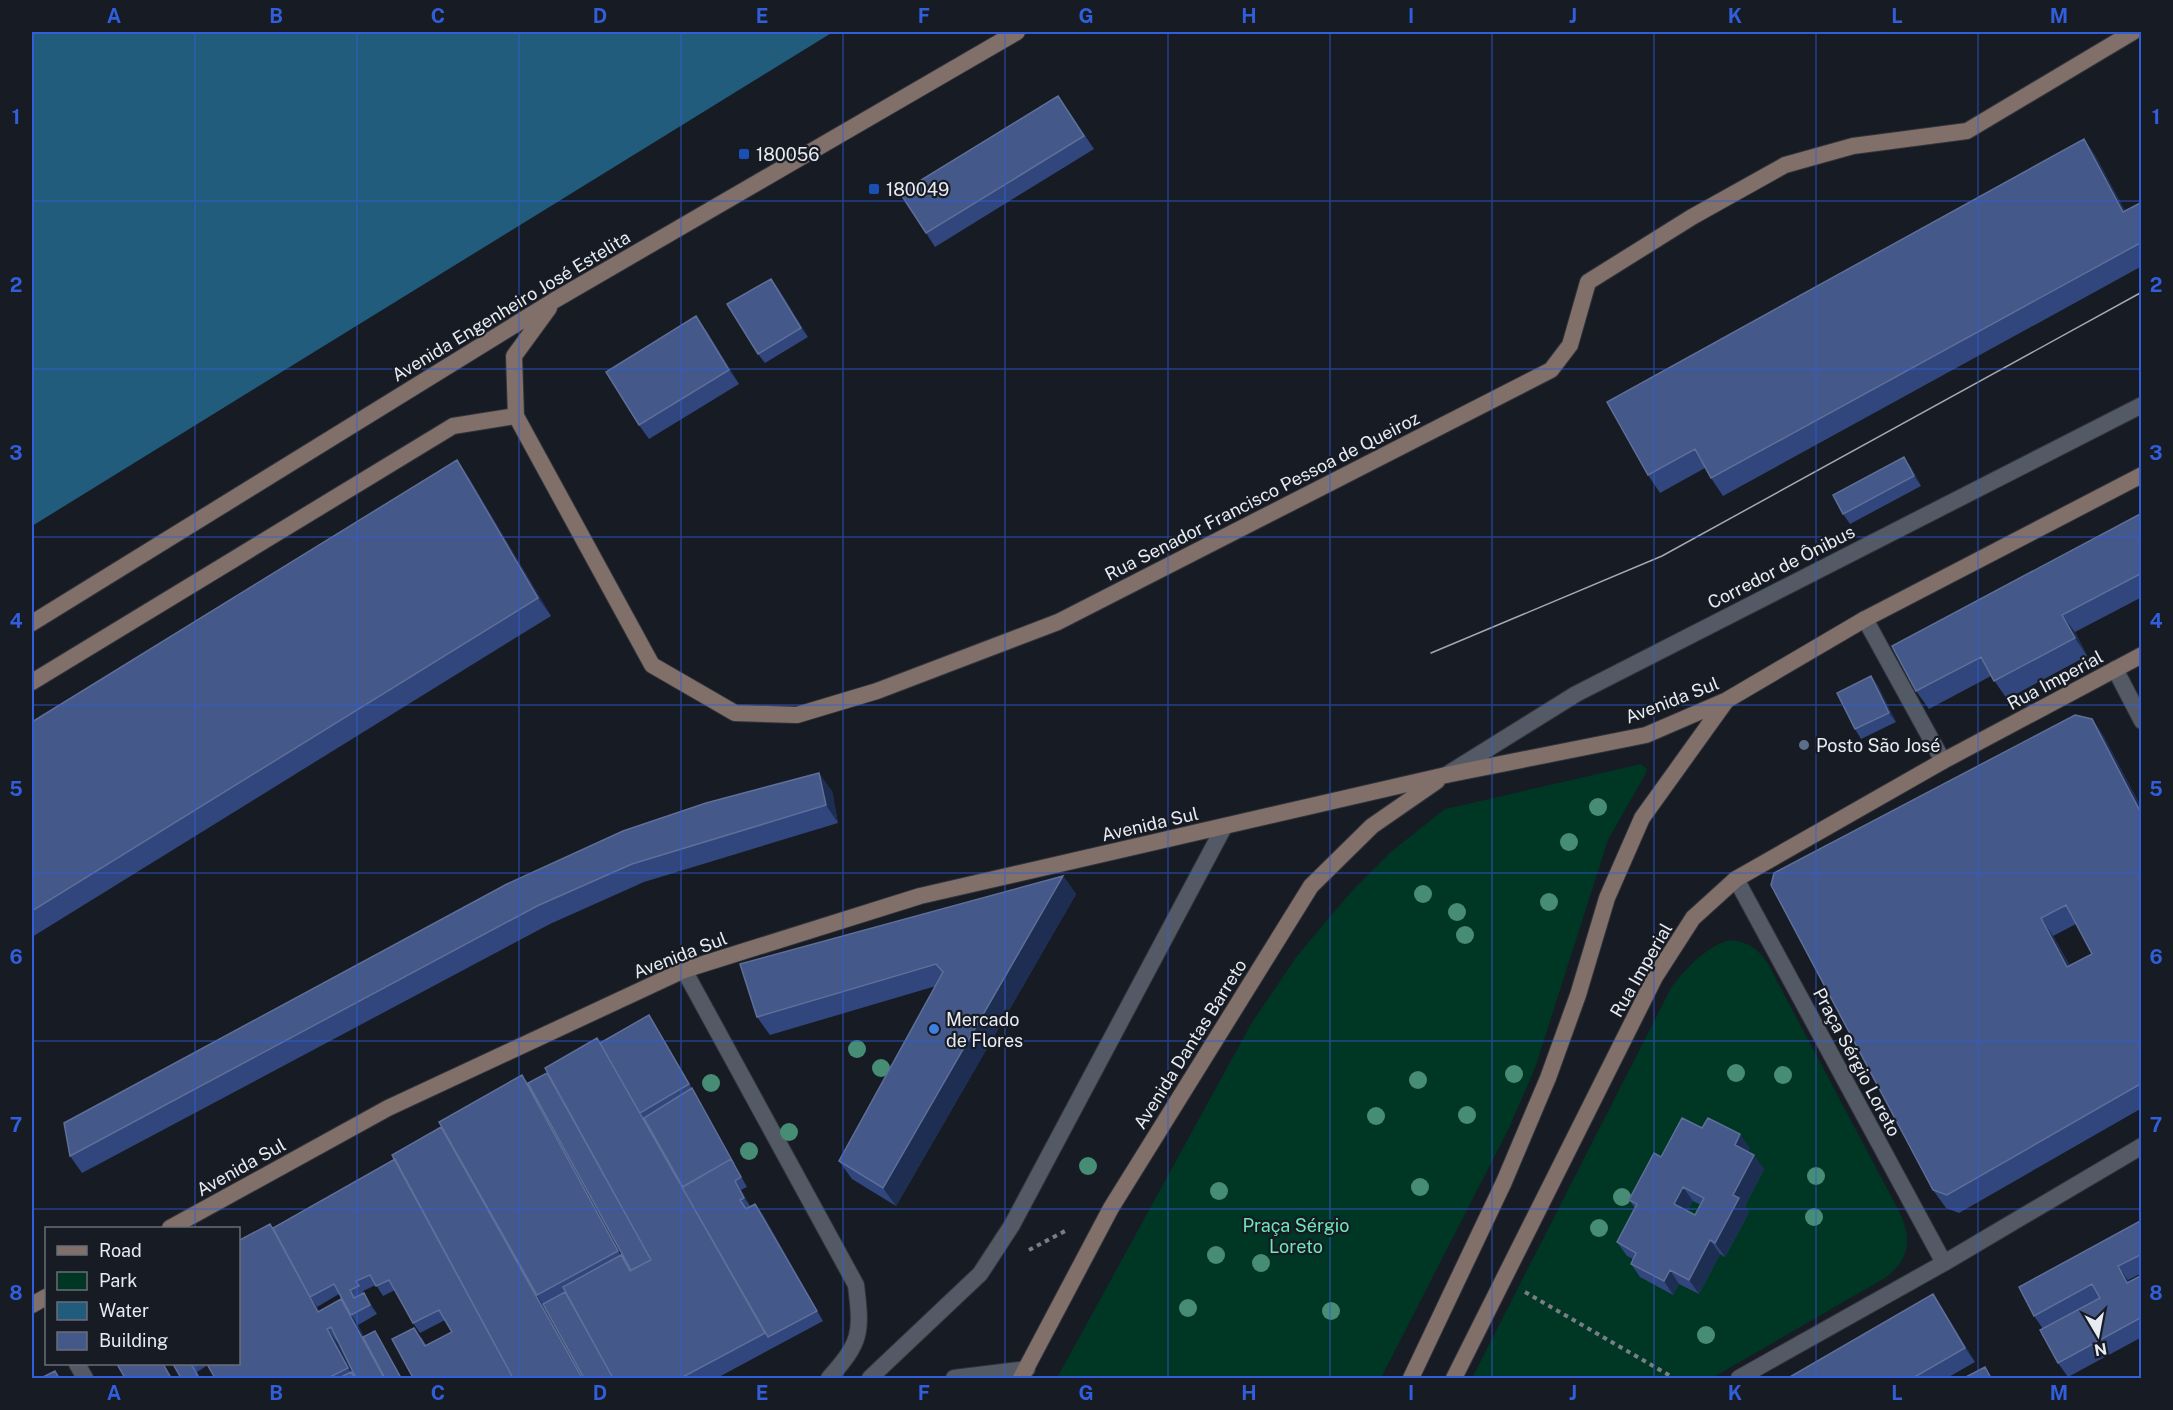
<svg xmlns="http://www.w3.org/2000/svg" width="2173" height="1410" viewBox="0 0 2173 1410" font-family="'Public Sans',sans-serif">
	<rect width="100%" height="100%" fill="#171b24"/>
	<!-- green -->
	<path fill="#003624" d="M1641 764 1647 769 1646 773 1608 840 1535 1068 1509 1128 1381 1378H1057L1251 1024 1297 956 1351 892 1392 851 1445 809Z
		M1730 940C1748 942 1758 948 1768 964L1900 1213C1912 1240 1910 1259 1885 1278L1712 1378H1472L1672 986C1687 968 1706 946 1730 940Z"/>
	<!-- water -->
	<path fill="#215c7d" d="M32 32H833L32 526Z"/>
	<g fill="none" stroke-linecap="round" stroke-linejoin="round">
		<!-- service casing -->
		<g stroke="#32343b" stroke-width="18">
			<path id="service" d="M1865 619 1943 761
				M1446 775 1576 694 2142 405
				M870 1378 980 1274 1012 1225 1224 827"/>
		</g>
		<!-- minor casing -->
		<g stroke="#32343b" stroke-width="18">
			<path id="minor" d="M2115 669 2142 721
				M1736 879 1944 1263
				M77 1364 85 1378
				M1739 1378 1944 1263 2142 1146"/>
		</g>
		<!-- tertiary casing -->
		<g stroke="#32343b" stroke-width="18">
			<path id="tertiary" d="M684 970 856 1285C862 1334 861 1342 829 1378
				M954 1378 1027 1369"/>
		</g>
		<!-- secondary casing -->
		<g stroke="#32343b" stroke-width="18">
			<path id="secondary" d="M516 416 514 356 549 308
				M32 623 555 300 1017 32
				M32 682 453 426 516 416 652 665 735 713 797 715 877 691 1058 622 1551 370 1570 345 1588 282 1692 217 1785 165 1853 146 1967 131 2133 32
				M170 1228 388 1108 684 970 920 896 1446 775 1646 735 1727 700 1865 619 2142 475
				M32 1305 46 1297
				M1021 1378 1111 1208 1311 886 1372 826 1437 781
				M1411 1378 1504 1182 1548 1078 1578 995 1607 898 1642 818 1726 701
				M1454 1378 1655 977 1693 918 1736 879 1943 761 2142 655"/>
		</g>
		<!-- path -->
		<path stroke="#7a7d85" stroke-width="4" stroke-dasharray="4.5 4.5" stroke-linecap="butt" d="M1029 1250 1067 1230
			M1525 1292 1674 1378"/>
		<!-- service -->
		<use href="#service" stroke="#545a65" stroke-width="16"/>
		<!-- minor -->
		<use href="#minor" stroke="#545a65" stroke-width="16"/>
		<!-- tertiary -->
		<use href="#tertiary" stroke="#545a65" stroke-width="16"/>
		<!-- secondary -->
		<use href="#secondary" stroke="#816f6a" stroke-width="16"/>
		<!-- tram -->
		<path stroke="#a4a8af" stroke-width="1.5" d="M1431 653 1662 556 2142 292"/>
	</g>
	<!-- trees -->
	<g fill="#478c75">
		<circle cx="1598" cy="807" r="9"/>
		<circle cx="1569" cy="842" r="9"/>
		<circle cx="1423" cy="894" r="9"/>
		<circle cx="1549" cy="902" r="9"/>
		<circle cx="1457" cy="912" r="9"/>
		<circle cx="1465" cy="935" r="9"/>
		<circle cx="857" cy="1049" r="9"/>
		<circle cx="881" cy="1068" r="9"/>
		<circle cx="1736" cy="1073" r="9"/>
		<circle cx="1514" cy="1074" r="9"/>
		<circle cx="1783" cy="1075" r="9"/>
		<circle cx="1418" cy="1080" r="9"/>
		<circle cx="711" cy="1083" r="9"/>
		<circle cx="1467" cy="1115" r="9"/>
		<circle cx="1376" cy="1116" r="9"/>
		<circle cx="789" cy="1132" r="9"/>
		<circle cx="749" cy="1151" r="9"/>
		<circle cx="1088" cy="1166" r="9"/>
		<circle cx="1816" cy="1176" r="9"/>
		<circle cx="1420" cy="1187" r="9"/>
		<circle cx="1219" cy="1191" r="9"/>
		<circle cx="1622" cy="1197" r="9"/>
		<circle cx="1814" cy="1217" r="9"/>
		<circle cx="1599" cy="1228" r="9"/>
		<circle cx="1216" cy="1255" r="9"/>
		<circle cx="1261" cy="1263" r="9"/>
		<circle cx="1188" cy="1308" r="9"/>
		<circle cx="1331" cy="1311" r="9"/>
		<circle cx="1706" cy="1335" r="9"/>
	</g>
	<!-- wall -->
	<path fill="#31467c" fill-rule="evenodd" d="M1068 110 1094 149 935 247 926 233Z
		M2084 139 2096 157 2125 211 2142 202V266L1723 496 1711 478 1705 468 1660 493 1648 475Z
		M778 288 808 337 765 363 758 354Z
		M706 330 739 384 649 439 639 425Z
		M1911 467 1921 486 1850 524 1843 514Z
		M469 478 551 616 32 937V722Z
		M2142 513V597L2075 632 2087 656 2007 699 1991 676 1929 709 1916 691Z
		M1871 676 1878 686 1896 722 1861 739 1855 729Z
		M2092 719 2104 737 2142 809V1108L1959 1213 1946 1208 1933 1190ZM2076 924 2092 954 2070 966 2053 936Z
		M832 791 838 823 644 882 550 924 82 1173 70 1156 507 884Z
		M1063 876 1076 894 896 1206 852 1179 839 1161 936 986 770 1035 757 1017Z
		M649 1015 655 1025 695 1093 747 1187 741 1190 750 1206 755 1204 762 1213 823 1321 717 1378H409L412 1376 421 1337 426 1345 452 1332 445 1320 420 1333 413 1323 395 1290 383 1296 376 1285 363 1291 377 1314 358 1325 364 1337 381 1340 337 1342 356 1378H215L208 1365 197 1372 200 1378H181L173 1364H238L273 1228 395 1159 441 1127 522 1075 528 1083 547 1073 597 1038 600 1043ZM339 1294 341 1299 319 1311 317 1307Z
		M1702 1128 1750 1148 1748 1152 1764 1169 1745 1206 1749 1212 1725 1257 1720 1254 1699 1294 1679 1284 1673 1295 1640 1277 1631 1264 1633 1259 1627 1256 1617 1242 1635 1208 1629 1200 1661 1157ZM1693 1201 1701 1205 1695 1215 1687 1211Z
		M2142 1220V1273L2128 1280 2129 1282 2142 1275V1337L2068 1377 2058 1363 2043 1329 2034 1316Z
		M1942 1308 1975 1362 1947 1378H1788Z"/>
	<!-- shaded-wall -->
	<path fill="#1e2e53" d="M2084 139 2096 157 2136 230 2123 212Z
		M771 279 778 288 808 337 801 328Z
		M696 316 706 330 739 384 729 370Z
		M1904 457 1911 467 1921 486 1914 476Z
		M457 460 469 478 551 616 538 598Z
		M2062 615 2075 632 2087 656 2075 638Z
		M1871 676 1878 686 1896 722 1889 713Z
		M2092 719 2104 737 2142 809V815Z
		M819 773 832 791 838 823 826 805Z
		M1063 876 1076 894 896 1206 883 1188Z
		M2041 918 2053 936 2080 985 2067 967Z
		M649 1015 655 1025 695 1093 689 1084Z
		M522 1075 534 1093 630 1269 618 1251Z
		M692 1088 695 1093 747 1187 741 1177Z
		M442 1127 537 1295 543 1305 584 1378H582Z
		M1740 1134 1750 1148 1745 1159 1735 1145Z
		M1754 1155 1764 1169 1745 1206 1749 1212 1725 1257 1715 1243 1733 1195Z
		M735 1181 741 1190 751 1207 744 1198Z
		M1683 1187 1693 1201 1684 1218 1674 1204Z
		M755 1204 762 1213 823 1321 817 1311Z
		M270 1224 279 1238 310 1297 317 1307 327 1325 318 1312Z
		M1710 1240 1720 1254 1699 1294 1689 1280Z
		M2118 1266 2128 1280 2137 1297 2127 1283Z
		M1670 1270 1679 1284 1673 1295 1664 1281Z
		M364 1293 370 1303 377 1314 370 1305Z
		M1933 1294 1942 1308 1975 1362 1965 1348Z
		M341 1299 358 1325 387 1378H384Z
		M327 1329 337 1342 356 1378H355L348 1368Z
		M375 1331 381 1340 402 1378H401Z
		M163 1364H164L172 1378H171Z"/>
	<!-- building -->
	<path fill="#445889" stroke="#5e6f99" stroke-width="1.5" fill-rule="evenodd" d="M1058 96 1084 136 926 233 900 193Z
		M2084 139 2123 212 2142 202V242L1711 478 1695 449 1648 475 1607 402Z
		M771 279 801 328 758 354 727 304Z
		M696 316 729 370 639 425 606 372Z
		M1904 457 1914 476 1843 514 1833 495Z
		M457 460 538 598 32 911V722Z
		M2142 513V573L2062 615 2075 638 1994 681 1981 657 1916 691 1892 646Z
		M1871 676 1889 713 1855 729 1837 693Z
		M2075 715 2092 719 2142 815V1083L1947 1195 1933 1190 1771 885 1774 873ZM2066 905 2092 954 2067 967 2041 918Z
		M819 773 826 805 632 864 537 906 70 1156 64 1123 507 884 623 831 706 803Z
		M1063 876 883 1188 839 1161 943 972 936 964 757 1017 740 964Z
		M649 1015 689 1084 640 1113 600 1043Z
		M597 1038 765 1333 681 1378H613L563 1287 621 1255 630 1271 651 1260 545 1068Z
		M547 1073 651 1260 631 1270 528 1083Z
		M522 1075 618 1251 537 1295 439 1122Z
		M692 1088 734 1164 731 1159 683 1187 644 1118Z
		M1682 1118 1702 1128 1708 1118 1740 1134 1735 1145 1754 1155 1733 1195 1739 1198 1715 1243 1710 1240 1689 1280 1670 1270 1664 1281 1631 1264 1636 1253 1617 1242 1637 1204 1629 1200 1654 1153 1661 1157ZM1683 1187 1704 1198 1695 1215 1674 1204Z
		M441 1127 485 1205 582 1378H513L392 1155Z
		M395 1159 513 1378H409L412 1376 392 1339 414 1328 425 1346 452 1332 439 1310 413 1323 389 1280 376 1286 370 1275 356 1281 359 1286 350 1290 354 1298 364 1293 370 1305 351 1315 334 1284 310 1297 273 1228Z
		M731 1159 741 1177 735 1181 744 1198 740 1200 746 1209 755 1204 817 1311 768 1337 682 1187Z
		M2142 1220V1254L2118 1266 2127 1283 2142 1275V1317L2058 1363 2040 1330 2100 1298 2092 1284 2034 1316 2019 1287Z
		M270 1224 318 1312 341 1299 384 1378H356L331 1327 327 1329 348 1368 328 1378H329H215L207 1364H238V1241Z
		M565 1292 613 1378H584L543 1304Z
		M1933 1294 1965 1348 1913 1378H1788Z
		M375 1331 401 1378H385L363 1337Z
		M117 1364H163L171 1378H125Z
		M173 1364H191L199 1378H181Z
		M1985 1367 1991 1378H1964Z
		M55 1371 59 1378H41Z
		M351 1372 355 1378H339Z"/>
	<!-- grid -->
	<path fill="none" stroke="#315edb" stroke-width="1.5" stroke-opacity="0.55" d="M195 32V1228M357 32V1378M519 32V1378M681 32V1378M843 32V1378M1005 32V1378M1168 32V1378M1330 32V1378M1492 32V1378M1654 32V1378M1816 32V1378M1978 32V1378M32 201H2142M32 369H2142M32 537H2142M32 705H2142M32 873H2142M32 1041H2142M32 1209H2142M195 1364V1378"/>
	<!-- markers -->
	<g fill="#1a4fb4" stroke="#171b24" stroke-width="2">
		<rect x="738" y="148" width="12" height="12" rx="3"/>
		<rect x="868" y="183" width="12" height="12" rx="3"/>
	</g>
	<circle fill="#5c6f8a" stroke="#171b24" stroke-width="2" cx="1804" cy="745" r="6"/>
	<circle fill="#3f7fe0" stroke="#171b24" stroke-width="2" cx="934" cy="1029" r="6"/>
	<g text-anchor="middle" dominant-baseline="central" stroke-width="4.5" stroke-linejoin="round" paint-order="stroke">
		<!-- poi labels -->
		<g font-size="18" fill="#e8ebf2" stroke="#171b24" text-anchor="start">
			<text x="756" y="154">180056</text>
			<text x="886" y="189">180049</text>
			<text x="1816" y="745">Posto São José</text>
			<text x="946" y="1019">Mercado<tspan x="946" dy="21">de Flores</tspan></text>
		</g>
		<!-- street labels -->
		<g font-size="18" fill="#e8ebf2" stroke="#171b24">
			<text transform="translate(511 306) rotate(-31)">Avenida Engenheiro José Estelita</text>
			<text transform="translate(1262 496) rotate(-27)">Rua Senador Francisco Pessoa de Queiroz</text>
			<text transform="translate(1781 567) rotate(-27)">Corredor de Ônibus</text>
			<text transform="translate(2055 680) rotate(-28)">Rua Imperial</text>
			<text transform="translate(1672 700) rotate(-21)">Avenida Sul</text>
			<text transform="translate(1150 824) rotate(-13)">Avenida Sul</text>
			<text transform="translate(680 955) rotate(-21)">Avenida Sul</text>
			<text transform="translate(1641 970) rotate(-60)">Rua Imperial</text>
			<text transform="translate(1190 1044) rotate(-58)">Avenida Dantas Barreto</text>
			<text transform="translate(1857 1062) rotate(62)">Praça Sérgio Loreto</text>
			<text transform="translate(241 1167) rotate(-29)">Avenida Sul</text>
		</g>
		<!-- park labels -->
		<g font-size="18" fill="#6ee8b7" stroke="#171b24">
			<text x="1296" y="1225">Praça Sérgio<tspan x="1296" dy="21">Loreto</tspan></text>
		</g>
	</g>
	<!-- border -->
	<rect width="2173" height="1410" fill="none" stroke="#171b24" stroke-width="66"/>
	<!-- legend -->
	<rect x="45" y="1227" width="195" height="138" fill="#171b24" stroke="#6b6e76" stroke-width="1.5"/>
	<rect x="57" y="1246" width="30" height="9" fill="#816f6a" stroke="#6b6e76" stroke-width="1.5"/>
	<text x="99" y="1257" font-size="18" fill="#e8ebf2">Road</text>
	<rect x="57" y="1272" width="30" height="18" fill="#003624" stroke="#6b6e76" stroke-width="1.5"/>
	<text x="99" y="1287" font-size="18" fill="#e8ebf2">Park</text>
	<rect x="57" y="1302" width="30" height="18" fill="#215c7d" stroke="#6b6e76" stroke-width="1.5"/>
	<text x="99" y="1317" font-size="18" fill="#e8ebf2">Water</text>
	<rect x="57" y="1332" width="30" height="18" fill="#445889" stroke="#6b6e76" stroke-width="1.5"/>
	<text x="99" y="1347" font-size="18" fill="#e8ebf2">Building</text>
	<!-- north arrow -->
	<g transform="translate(2098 1335) rotate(170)" stroke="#171b24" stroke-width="4.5" paint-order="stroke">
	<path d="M0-4.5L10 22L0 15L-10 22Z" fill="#e8ebf2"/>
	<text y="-9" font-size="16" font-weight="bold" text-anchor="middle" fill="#e8ebf2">N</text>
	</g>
	<rect x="33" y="33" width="2107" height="1344" fill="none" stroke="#315edb" stroke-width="2"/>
	<g font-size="20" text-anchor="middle" font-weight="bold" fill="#315edb">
		<text x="114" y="23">A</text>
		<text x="276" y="23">B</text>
		<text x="438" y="23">C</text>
		<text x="600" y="23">D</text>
		<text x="762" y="23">E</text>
		<text x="924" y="23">F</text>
		<text x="1086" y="23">G</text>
		<text x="1249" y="23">H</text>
		<text x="1411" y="23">I</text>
		<text x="1573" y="23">J</text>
		<text x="1735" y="23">K</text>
		<text x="1897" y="23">L</text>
		<text x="2059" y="23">M</text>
		<text x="16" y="124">1</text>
		<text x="2156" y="124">1</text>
		<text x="16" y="292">2</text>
		<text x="2156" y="292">2</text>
		<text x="16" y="460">3</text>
		<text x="2156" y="460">3</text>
		<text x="16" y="628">4</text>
		<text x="2156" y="628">4</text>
		<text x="16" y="796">5</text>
		<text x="2156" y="796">5</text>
		<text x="16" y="964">6</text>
		<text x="2156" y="964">6</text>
		<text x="16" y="1132">7</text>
		<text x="2156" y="1132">7</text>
		<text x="16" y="1300">8</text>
		<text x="2156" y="1300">8</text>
		<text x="114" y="1400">A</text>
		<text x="276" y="1400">B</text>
		<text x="438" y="1400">C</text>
		<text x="600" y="1400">D</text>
		<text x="762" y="1400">E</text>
		<text x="924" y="1400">F</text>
		<text x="1086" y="1400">G</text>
		<text x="1249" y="1400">H</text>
		<text x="1411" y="1400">I</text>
		<text x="1573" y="1400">J</text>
		<text x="1735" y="1400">K</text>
		<text x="1897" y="1400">L</text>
		<text x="2059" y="1400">M</text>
	</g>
</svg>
